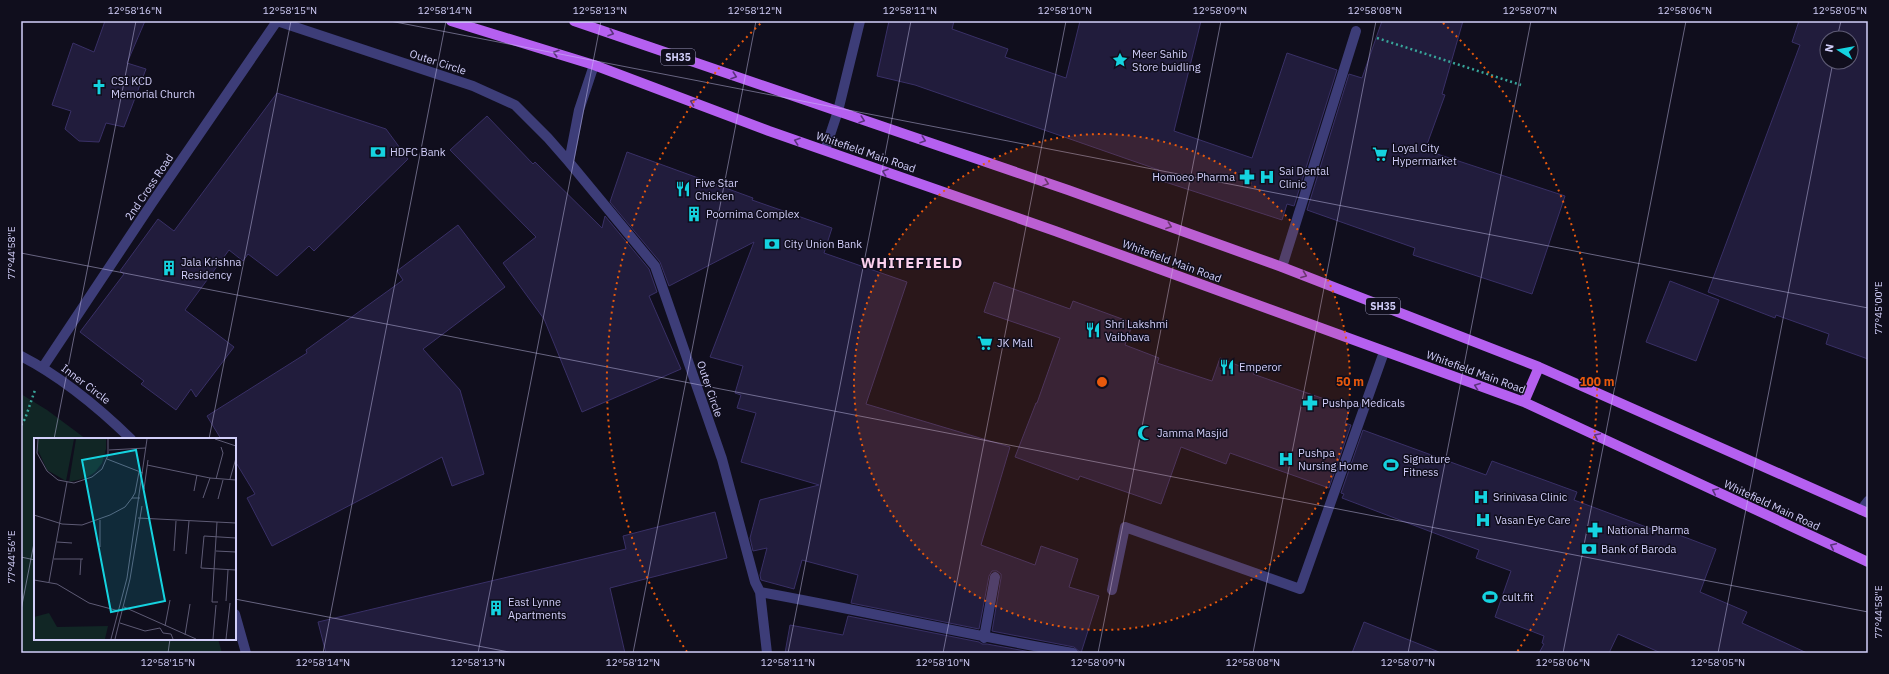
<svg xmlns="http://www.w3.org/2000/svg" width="1889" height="674" viewBox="0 0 1889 674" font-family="'IBM Plex Sans',sans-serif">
	<rect width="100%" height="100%" fill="#100e1d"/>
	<!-- green -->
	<path fill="#112625" d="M21 394 47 410 86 439H35V639H218L222 653H21Z"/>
	<!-- building -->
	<path fill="#211c3c" stroke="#393066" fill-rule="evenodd" d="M105 21H145L127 63 146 69 124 127 106 123 99 142 79 141 65 129 71 111 52 105 73 43 94 52Z
		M889 21H954L952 29 1008 49 1005 57 1066 78 1080 21H1201L1174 131 1252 158 1287 53 1337 70 1294 206 1287 204 1282 220 1156 179 1159 170 915 85 877 76Z
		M1382 21H1463L1442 94 1445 95 1425 150 1565 196 1532 294 1413 255 1415 248 1307 210 1349 74 1362 78Z
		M1799 21H1868V359L1826 344 1829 334 1776 315 1775 318 1708 292 1800 45 1792 42ZM1827 38H1851V62H1827Z
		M277 93 386 129 408 159 314 251 309 246 277 276 248 254 243 261 229 250 185 310 234 347 196 397 191 389 176 410 141 384 144 381 80 332 124 274 120 271 158 219 174 231Z
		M487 116 533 164 535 162 602 228 605 216 649 269 657 292 649 296 681 369 582 412 544 319 503 263 536 237 450 150Z
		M627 152 753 198 752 200 832 228 824 253 907 282 866 404 1010 447 981 545 1035 565 1041 546 1078 559 1069 587 1099 596 1081 653 1074 647 992 631 1001 578V574L997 571H992L989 576 979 629 851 603 858 575 802 560 794 589 761 580 760 575 767 548 753 551 750 538 760 500 819 485 741 462 756 413 737 408 741 395 735 393 743 366 710 357 754 242 669 286 660 262 610 202Z
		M458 225 505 287 423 349 460 390 484 474 452 486 442 457 272 546 247 498 255 494 235 461V439H221L207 416 307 353 306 350 403 280 397 271Z
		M1670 281 1719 300 1696 361 1646 342Z
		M994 282 1070 309 1073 301 1133 323 1125 345 1159 358 1157 363 1212 381 1220 358 1254 372 1253 374 1350 408 1345 423 1351 425 1329 488 1230 453 1226 464 1181 447 1161 504 1080 476 1078 480 1015 457 1036 403H1037L1060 338 984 312Z
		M1363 430 1486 475 1492 461 1577 492 1574 500 1657 531 1658 527 1716 549 1700 592 1747 612 1742 623 1807 653H1661L1618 634 1609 653H1539L1544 644 1542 643 1544 636 1495 617 1511 571 1476 558 1479 550 1342 498 1344 494 1341 493Z
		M715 512 727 558 610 588 625 653H326L318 622 626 549 623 536Z
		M848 616 979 642 982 644H987L1036 653H785L790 625 843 635Z
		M1364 622 1439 652 1438 653H1352Z"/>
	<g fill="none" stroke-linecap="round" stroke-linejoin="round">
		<!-- path -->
		<path stroke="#38a59a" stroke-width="2.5" stroke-dasharray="2 3" stroke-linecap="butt" d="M1377 38 1521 85
			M21 425 25 419 35 390"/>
		<!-- minor -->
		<path stroke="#3d3d78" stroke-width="10" d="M277 21 473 86 515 105 548 138 569 162
			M594 65 579 110 569 162 655 266 722 459 755 582 760 592 767 653
			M825 150 838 111 860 21
			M1282 267 1356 31
			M21 356C62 377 98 407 131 439
			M43 367 152 203 277 21
			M1861 510 1868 501
			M1112 590 1125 527 1300 589 1384 352
			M760 592C865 611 968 635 1073 653
			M235 614 246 653
			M984 638 995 577"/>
		<!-- major -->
		<path stroke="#b560f0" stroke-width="10" d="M451 21 594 65 769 131 1055 231 1524 402 1868 562
			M574 21 1068 190 1282 267 1539 367 1868 513
			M1524 402 1539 367"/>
	</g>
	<!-- one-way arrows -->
	<defs><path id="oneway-chevron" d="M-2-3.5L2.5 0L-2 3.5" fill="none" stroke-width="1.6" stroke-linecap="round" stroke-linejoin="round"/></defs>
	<g stroke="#5a337c">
		<use href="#oneway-chevron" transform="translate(611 33) rotate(19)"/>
		<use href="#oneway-chevron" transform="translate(556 53) rotate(-163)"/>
		<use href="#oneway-chevron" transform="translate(734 76) rotate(19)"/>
		<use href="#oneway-chevron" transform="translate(693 102) rotate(-159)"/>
		<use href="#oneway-chevron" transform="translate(862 120) rotate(19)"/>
		<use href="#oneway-chevron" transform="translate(923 140) rotate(19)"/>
		<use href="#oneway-chevron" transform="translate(797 141) rotate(-161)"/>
		<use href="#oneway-chevron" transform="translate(885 172) rotate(-161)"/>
		<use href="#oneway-chevron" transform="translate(1046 183) rotate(19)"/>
		<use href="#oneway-chevron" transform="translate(1169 226) rotate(20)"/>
		<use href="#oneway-chevron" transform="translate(1304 275) rotate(21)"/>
		<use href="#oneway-chevron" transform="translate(1477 386) rotate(-160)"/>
		<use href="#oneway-chevron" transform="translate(1597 436) rotate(-155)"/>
		<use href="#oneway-chevron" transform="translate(1715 491) rotate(-155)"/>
		<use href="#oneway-chevron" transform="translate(1833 546) rotate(-155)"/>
	</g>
	<!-- ticks -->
	<path fill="none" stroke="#d2cffa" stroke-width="1" stroke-opacity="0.45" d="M390 21 1868 308M1837 38 1841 21M21 253 1868 612M54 439 136 21M209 439 291 21M21 557 35 560M235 599 514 653M21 610 35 538M168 653 170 639M323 653 446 21M478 653 601 21M633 653 756 21M788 653 911 21M943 653 1066 21M1098 653 1221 21M1253 653 1376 21M1408 653 1531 21M1563 653 1686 21M1718 653 1833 62"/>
	<!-- distance rings -->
	<circle cx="1102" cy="382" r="248" fill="#e8590c" fill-opacity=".12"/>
	<g fill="none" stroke="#e8590c" stroke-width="2" stroke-dasharray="2 4">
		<circle cx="1102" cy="382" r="248"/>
		<path d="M687 652A495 495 0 0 1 761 23M1443 23A495 495 0 0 1 1517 652"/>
	</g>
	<!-- icons -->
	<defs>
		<g id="sight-bare" transform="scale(1.2)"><path d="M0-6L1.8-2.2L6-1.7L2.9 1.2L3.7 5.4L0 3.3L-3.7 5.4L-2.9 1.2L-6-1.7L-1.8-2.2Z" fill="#15d3e0" stroke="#100e1d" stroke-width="2.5" paint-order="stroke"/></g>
		<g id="church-bare" transform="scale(1.2)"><path d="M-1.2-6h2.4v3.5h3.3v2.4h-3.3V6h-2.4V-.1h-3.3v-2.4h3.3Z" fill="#15d3e0" stroke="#100e1d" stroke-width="2.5" paint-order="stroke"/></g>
		<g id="bank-bare" transform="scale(1.2)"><path d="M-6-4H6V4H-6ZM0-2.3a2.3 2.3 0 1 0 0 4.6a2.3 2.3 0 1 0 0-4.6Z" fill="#15d3e0" stroke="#100e1d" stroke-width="2.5" paint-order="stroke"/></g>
		<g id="supermarket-bare" transform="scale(1.2)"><path d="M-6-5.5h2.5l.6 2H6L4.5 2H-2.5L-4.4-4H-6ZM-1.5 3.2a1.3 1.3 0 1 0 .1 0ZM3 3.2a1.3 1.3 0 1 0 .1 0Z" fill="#15d3e0" stroke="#100e1d" stroke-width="2.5" paint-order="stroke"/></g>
		<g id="pharmacy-bare" transform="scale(1.2)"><path d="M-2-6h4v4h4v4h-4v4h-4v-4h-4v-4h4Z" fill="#15d3e0" stroke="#100e1d" stroke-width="2.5" paint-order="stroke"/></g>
		<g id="hospital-bare" transform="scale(1.2)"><path d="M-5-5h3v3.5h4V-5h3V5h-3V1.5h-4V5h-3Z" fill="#15d3e0" stroke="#100e1d" stroke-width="2.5" paint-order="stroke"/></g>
		<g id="restaurant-bare" transform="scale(1.2)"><path d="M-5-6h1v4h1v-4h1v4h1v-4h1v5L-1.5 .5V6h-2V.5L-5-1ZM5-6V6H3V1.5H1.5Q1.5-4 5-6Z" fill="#15d3e0" stroke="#100e1d" stroke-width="2.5" paint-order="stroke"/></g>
		<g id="building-bare" transform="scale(1.2)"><path d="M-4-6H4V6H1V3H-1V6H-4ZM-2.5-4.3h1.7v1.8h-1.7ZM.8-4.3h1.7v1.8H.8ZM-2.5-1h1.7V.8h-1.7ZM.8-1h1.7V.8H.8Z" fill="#15d3e0" stroke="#100e1d" stroke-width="2.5" paint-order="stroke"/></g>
		<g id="mosque-bare" transform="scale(1.2)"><path d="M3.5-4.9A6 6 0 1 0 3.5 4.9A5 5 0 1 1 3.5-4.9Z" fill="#15d3e0" stroke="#100e1d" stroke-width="2.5" paint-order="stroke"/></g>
		<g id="stadium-bare" transform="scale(1.2)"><path d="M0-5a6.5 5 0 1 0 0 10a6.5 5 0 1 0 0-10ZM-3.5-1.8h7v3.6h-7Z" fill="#15d3e0" stroke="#100e1d" stroke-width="2.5" paint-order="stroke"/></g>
	</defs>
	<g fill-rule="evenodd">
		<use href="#sight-bare" x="1120" y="60"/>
		<use href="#church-bare" x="99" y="87"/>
		<use href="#bank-bare" x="378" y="152"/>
		<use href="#supermarket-bare" x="1380" y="154"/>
		<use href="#pharmacy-bare" x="1247" y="177"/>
		<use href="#hospital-bare" x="1267" y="177"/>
		<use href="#restaurant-bare" x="683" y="189"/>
		<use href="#building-bare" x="694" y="214"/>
		<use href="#bank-bare" x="772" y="244"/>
		<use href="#building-bare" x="169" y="268"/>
		<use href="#restaurant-bare" x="1093" y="330"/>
		<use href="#supermarket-bare" x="985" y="343"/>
		<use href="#restaurant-bare" x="1227" y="367"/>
		<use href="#pharmacy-bare" x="1310" y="403"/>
		<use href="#mosque-bare" x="1145" y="433"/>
		<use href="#hospital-bare" x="1286" y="459"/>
		<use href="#stadium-bare" x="1391" y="465"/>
		<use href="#hospital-bare" x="1481" y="497"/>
		<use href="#hospital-bare" x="1483" y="520"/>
		<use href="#pharmacy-bare" x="1595" y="530"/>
		<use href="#bank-bare" x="1589" y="549"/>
		<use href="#stadium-bare" x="1490" y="597"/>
		<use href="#building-bare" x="496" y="608"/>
	</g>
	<g text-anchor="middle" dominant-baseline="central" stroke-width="3" stroke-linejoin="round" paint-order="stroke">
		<!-- shield labels -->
		<g fill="#100e1d" stroke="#9895b8" stroke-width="1">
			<rect x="661" y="49" width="34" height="16" rx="3"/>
			<rect x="1366" y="298" width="34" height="16" rx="3"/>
		</g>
		<g font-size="10" font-weight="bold" fill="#d2cffa">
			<text x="678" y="57">SH35</text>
			<text x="1383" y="306">SH35</text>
		</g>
		<!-- poi labels -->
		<g font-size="11" fill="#d2cffa" stroke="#100e1d" text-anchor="start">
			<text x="1132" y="54">Meer Sahib<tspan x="1132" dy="13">Store buidling</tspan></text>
			<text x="111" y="81">CSI KCD<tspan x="111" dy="13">Memorial Church</tspan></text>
			<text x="1392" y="148">Loyal City<tspan x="1392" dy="13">Hypermarket</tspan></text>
			<text x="390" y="152">HDFC Bank</text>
			<text x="1279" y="171">Sai Dental<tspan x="1279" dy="13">Clinic</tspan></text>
			<text x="1235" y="177" text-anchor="end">Homoeo Pharma</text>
			<text x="695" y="183">Five Star<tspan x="695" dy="13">Chicken</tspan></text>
			<text x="706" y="214">Poornima Complex</text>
			<text x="784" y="244">City Union Bank</text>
			<text x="181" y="262">Jala Krishna<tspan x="181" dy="13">Residency</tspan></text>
			<text x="1105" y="324">Shri Lakshmi<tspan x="1105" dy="13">Vaibhava</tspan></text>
			<text x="997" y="343">JK Mall</text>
			<text x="1239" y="367">Emperor</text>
			<text x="1322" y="403">Pushpa Medicals</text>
			<text x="1157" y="433">Jamma Masjid</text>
			<text x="1298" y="453">Pushpa<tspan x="1298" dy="13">Nursing Home</tspan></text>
			<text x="1403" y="459">Signature<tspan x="1403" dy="13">Fitness</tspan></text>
			<text x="1493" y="497">Srinivasa Clinic</text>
			<text x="1495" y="520">Vasan Eye Care</text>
			<text x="1607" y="530">National Pharma</text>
			<text x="1601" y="549">Bank of Baroda</text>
			<text x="1502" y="597">cult.fit</text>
			<text x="508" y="602">East Lynne<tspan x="508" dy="13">Apartments</tspan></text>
		</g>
		<!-- street labels -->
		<g font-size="11" fill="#d2cffa" stroke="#100e1d">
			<text transform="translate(438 62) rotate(18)">Outer Circle</text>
			<text transform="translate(866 152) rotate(19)">Whitefield Main Road</text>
			<text transform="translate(149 187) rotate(-56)">2nd Cross Road</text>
			<text transform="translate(1172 261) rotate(20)">Whitefield Main Road</text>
			<text transform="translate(1476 372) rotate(20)">Whitefield Main Road</text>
			<text transform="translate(86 384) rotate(37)">Inner Circle</text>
			<text transform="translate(710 389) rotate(71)">Outer Circle</text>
			<text transform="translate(1772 505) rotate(25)">Whitefield Main Road</text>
		</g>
		<!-- district labels -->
		<g font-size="15" font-weight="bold" letter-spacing="1" fill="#fbd0ed" stroke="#100e1d">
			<text x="912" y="262">WHITEFIELD</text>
		</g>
	</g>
	<!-- overview -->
	<g transform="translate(34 438)">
		<rect width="202" height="202" fill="#100e1d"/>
		<path d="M4 1H40L32 43 13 32 4 12ZM42 1H72V11L68 25 61 34 52 40 35 44ZM15 175 23 189 74 188 71 201H0V179Z" fill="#112625"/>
		<path fill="none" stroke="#5e5b75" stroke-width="1" d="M4 1 3 15 13 33 24 42 40 45 58 39 68 31 74 17V1M181 1 202 8M75 12 112 10M73 21 109 35M113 27 176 40 202 42M182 41 189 15 187 9M196 41 202 20M110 51 114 22M160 53 163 37M98 60 101 55 105 34M169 60 176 40M184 61 189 42M0 77 28 86 48 87 76 77 91 69 98 60H106M104 80 202 85M66 82V109M183 84 178 164H184M202 100 170 98 167 130 202 132M23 104 38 105M140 113 142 83M182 113 202 114M152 116 155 83M20 121H49M46 137 47 121M0 142 23 146 55 165 85 173M15 144 33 44M192 163 194 132M90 169 162 201M86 185 111 193 126 190 129 195 137 196 139 201M131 188 136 162M151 197 156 166M77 201 93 140 113 1M81 201 96 141 108 68M179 201 182 167M192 201 196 165"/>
		<path fill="#15d3e0" fill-opacity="0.15" stroke="#15d3e0" stroke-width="2" d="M102 12 131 163 77 174 48 22Z"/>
		<rect width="202" height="202" fill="none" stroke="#d2cffa" stroke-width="2"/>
	</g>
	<circle cx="1102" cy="382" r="6" fill="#e8590c" stroke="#100e1d" stroke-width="2"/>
	<g font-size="12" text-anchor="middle" font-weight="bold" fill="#e8590c" stroke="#100e1d" stroke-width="3" stroke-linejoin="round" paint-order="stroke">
		<text x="1350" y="386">50 m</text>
		<text x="1597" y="386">100 m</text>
	</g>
	<!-- border -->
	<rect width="1889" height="674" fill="none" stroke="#100e1d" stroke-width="44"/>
	<!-- north arrow -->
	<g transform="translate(1839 50) rotate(281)"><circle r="19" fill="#100e1d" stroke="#5e5b75"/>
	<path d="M0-3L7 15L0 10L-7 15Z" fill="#15d3e0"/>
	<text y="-6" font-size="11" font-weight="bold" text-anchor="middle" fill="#d2cffa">N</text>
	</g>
	<rect x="22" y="22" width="1845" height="630" fill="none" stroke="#d2cffa" stroke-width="1.5"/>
	<g font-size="10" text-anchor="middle" fill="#d2cffa">
		<text x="135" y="14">12°58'16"N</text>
		<text x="290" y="14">12°58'15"N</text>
		<text x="445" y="14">12°58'14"N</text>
		<text x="600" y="14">12°58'13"N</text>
		<text x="755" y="14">12°58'12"N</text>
		<text x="910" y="14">12°58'11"N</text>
		<text x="1065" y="14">12°58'10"N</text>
		<text x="1220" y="14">12°58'09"N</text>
		<text x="1375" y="14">12°58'08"N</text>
		<text x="1530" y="14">12°58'07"N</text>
		<text x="1685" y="14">12°58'06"N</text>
		<text x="1840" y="14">12°58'05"N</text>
		<text transform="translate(11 253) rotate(-90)" y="4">77°44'58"E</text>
		<text transform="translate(1878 308) rotate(-90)" y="4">77°45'00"E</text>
		<text transform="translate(11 557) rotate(-90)" y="4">77°44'56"E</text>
		<text transform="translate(1878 612) rotate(-90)" y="4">77°44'58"E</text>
		<text x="168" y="666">12°58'15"N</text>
		<text x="323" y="666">12°58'14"N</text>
		<text x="478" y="666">12°58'13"N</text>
		<text x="633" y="666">12°58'12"N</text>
		<text x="788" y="666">12°58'11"N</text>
		<text x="943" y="666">12°58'10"N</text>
		<text x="1098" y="666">12°58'09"N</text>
		<text x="1253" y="666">12°58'08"N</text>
		<text x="1408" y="666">12°58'07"N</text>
		<text x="1563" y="666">12°58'06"N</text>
		<text x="1718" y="666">12°58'05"N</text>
	</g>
</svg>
